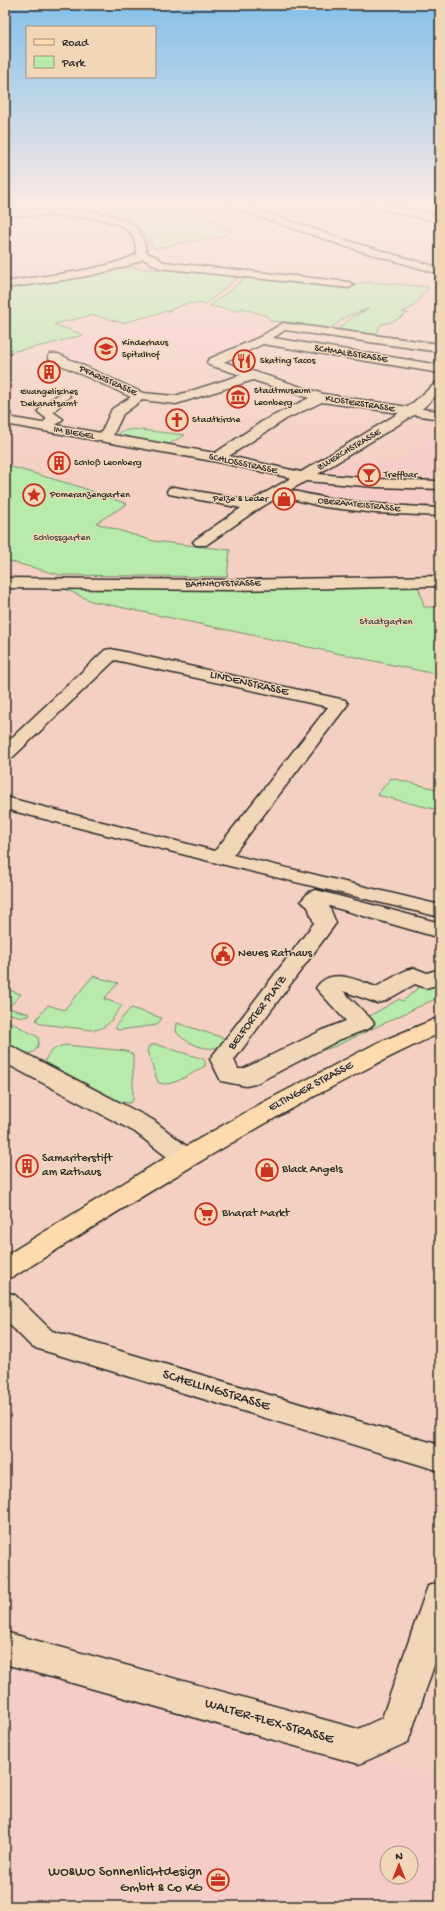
<svg xmlns="http://www.w3.org/2000/svg" width="445" height="1911" viewBox="0 0 445 1911" font-family="'Gochi Hand',sans-serif">
	<rect width="100%" height="100%" fill="#f4d0c2"/>
	<filter id="ink" filterUnits="userSpaceOnUse"><feTurbulence type="fractalNoise" baseFrequency=".025" numOctaves="2"/><feDisplacementMap in="SourceGraphic" scale="8" xChannelSelector="R" yChannelSelector="G"/><feConvolveMatrix kernelMatrix="1 2 1 2 8 2 1 2 1" color-interpolation-filters="sRGB"/></filter>
	<g filter="url(#ink)">
		<!-- built -->
		<path fill="#f6ccc9" fill-rule="evenodd" d="M5 209 113 218 131 222 143 232 154 249 144 260 129 264 12 283 5 278V257L22 249 5 242Z
			M190 309 232 313 270 327 243 342 200 356 171 345 125 359 118 357 84 367 51 347Z
			M428 437H440V510L285 495 328 459 400 463Z
			M5 1640 440 1780V1906H5ZM387 1853H411V1877H387Z"/>
		<!-- green -->
		<path fill="#b8ebab" stroke="#728b6b" d="M5 203H206L188 208 233 231C217 241 199 240 181 243 172 245 163 247 154 249 136 220 128 220 95 215L99 211 39 208 35 211 5 209Z
			M125 267 239 276 206 304 187 303 171 310 123 323 94 315 54 324 83 335 46 345 5 353V287Z
			M249 275 345 285 371 282 429 287 413 307 402 312 408 313 394 321 380 325 376 336 336 331 353 317 368 309 347 316 327 331 301 327 304 324 270 321 267 316 241 308 236 311 210 306Z
			M132 429 185 435 172 442 169 446 119 437 120 432Z
			M5 465 77 486 127 504 96 523 153 541 230 550 227 577 60 575 5 560Z
			M417 581 424 607H440V675L91 601 57 585Z
			M391 778 440 790V807L438 810 377 795Z
			M93 976 118 983 104 999 122 1005C114 1017 108 1029 93 1030L41 1024 36 1020 48 1005 64 1010Z
			M440 976V996L437 998 336 1046 268 1067 371 1020 368 1017 399 999 403 1001 426 981Z
			M5 989 21 994 8 1008 30 1014 29 1016 23 1017 5 1013Z
			M131 1008 162 1018 157 1025 119 1030 116 1029V1025Z
			M5 1022 12 1023 38 1037C39 1041 39 1045 36 1049 30 1060 12 1046 5 1042Z
			M177 1023 227 1039C217 1058 186 1044 176 1032Z
			M155 1044 203 1059 205 1061V1066C194 1072 168 1090 158 1082L147 1051 149 1046Z
			M65 1045 127 1051 133 1055V1100L130 1103 121 1102 45 1062C47 1052 56 1047 65 1045Z"/>
		<g fill="none" stroke-linecap="round" stroke-linejoin="round">
			<!-- minor casing -->
			<g stroke="#2b2b2b" stroke-width="3">
				<path id="minor" d="M224 203H237L355 243 440 268V274L347 247 226 205Z
					M363 203H379L440 216V222L368 206Z
					M5 209C37 211 111 205 134 226 142 233 145 243 147 253L155 256 163 262 349 282 354 285 349 288 160 268 143 259C108 277 45 282 5 288V282C45 275 101 272 137 254 136 245 134 234 126 229 101 211 36 217 5 215Z
					M283 323 440 344V352L285 330 273 338 440 365V373L263 344 224 362 323 394 408 407 436 383 440 382V392L422 409 440 411V419L414 415 318 474 376 479 440 481V489L376 487 306 481 290 490C340 503 389 505 440 508V516L376 513 324 507 280 496 255 511 206 545H196L193 542 196 539 241 508 169 494 167 491 169 488 174 487 251 501 291 478 218 462 5 424V412L10 413 13 418 42 423 47 419 38 412 39 409C48 403 58 391 68 393L70 396 53 412 63 419 56 425 101 433 112 409 131 397 50 360 48 357 50 354H58L143 393 175 396 241 375 209 365 207 362 209 359 258 338ZM253 380 309 398 263 421 215 453 113 435 123 414 142 400 176 404ZM322 402 399 413 301 472 229 456 286 419Z
					M440 576V586L231 590 5 588V578L231 580Z
					M111 649 345 700 348 704 345 708 233 855 440 905V917L213 862 5 809V797L215 851 328 707 115 660 12 758 5 760V744L105 650Z
					M316 890 440 923V938L329 906 336 923 234 1060 238 1069H243L325 1029 346 1021 316 988C330 966 357 980 376 987L406 970 414 968 427 973 440 969V984L426 988 415 984 385 1001 377 1003 343 991 370 1018 374 1023 370 1028 341 1039 255 1084 246 1086 221 1081 210 1059 314 923 308 907 301 901 309 892Z
					M5 1045 13 1047 153 1120 194 1152 198 1158 194 1164 185 1167 176 1164 135 1132 5 1063Z
					M5 1292 15 1295 52 1331 440 1445V1471L32 1347 5 1320Z
					M440 1582V1648L408 1742 359 1764 5 1664V1632L358 1729 382 1718 424 1597 428 1586Z"/>
			</g>
			<!-- major casing -->
			<g stroke="#2b2b2b" stroke-width="3">
				<path id="major" d="M440 1017V1033C291 1102 153 1189 15 1276L5 1279V1256L155 1164 264 1102 375 1044Z"/>
			</g>
			<!-- minor -->
			<use href="#minor" fill="#f1d6b8" fill-rule="evenodd"/>
			<!-- major -->
			<use href="#major" fill="#fedbac" fill-rule="evenodd"/>
		</g>
	</g>
	<!-- sky -->
	<linearGradient id="sky" x2="0" y2="1"><stop stop-color="#83c0ea"/><stop offset="0.43" stop-color="#faeae4"/><stop offset="1" stop-color="#faeae4" stop-opacity="0"/></linearGradient>
	<rect width="445" height="470" fill="url(#sky)"/>
	<!-- icons -->
	<defs>
		<g id="school-ring" transform="scale(1.15)"><circle r="9.5" fill="#f1d6b8" stroke="#c8321e" stroke-width="1.5"/><path d="M0-5L7-2L0 1L-7-2ZM-4 1L0 2.5L4 1V4Q0 6-4 4Z" fill="#c8321e"/></g>
		<g id="restaurant-ring" transform="scale(1.15)"><circle r="9.5" fill="#f1d6b8" stroke="#c8321e" stroke-width="1.5"/><path d="M-5-6h1v4h1v-4h1v4h1v-4h1v5L-1.5 .5V6h-2V.5L-5-1ZM5-6V6H3V1.5H1.5Q1.5-4 5-6Z" fill="#c8321e"/></g>
		<g id="building-ring" transform="scale(1.15)"><circle r="9.5" fill="#f1d6b8" stroke="#c8321e" stroke-width="1.5"/><path d="M-4-6H4V6H1V3H-1V6H-4ZM-2.5-4.3h1.7v1.8h-1.7ZM.8-4.3h1.7v1.8H.8ZM-2.5-1h1.7V.8h-1.7ZM.8-1h1.7V.8H.8Z" fill="#c8321e"/></g>
		<g id="museum-ring" transform="scale(1.15)"><circle r="9.5" fill="#f1d6b8" stroke="#c8321e" stroke-width="1.5"/><path d="M0-6L6-3V-2H-6V-3ZM-5-1h2V3h-2ZM-1-1h2V3h-2ZM3-1h2V3H3ZM-6 4H6V6H-6Z" fill="#c8321e"/></g>
		<g id="church-ring" transform="scale(1.15)"><circle r="9.5" fill="#f1d6b8" stroke="#c8321e" stroke-width="1.5"/><path d="M-1.2-6h2.4v3.5h3.3v2.4h-3.3V6h-2.4V-.1h-3.3v-2.4h3.3Z" fill="#c8321e"/></g>
		<g id="bar-ring" transform="scale(1.15)"><circle r="9.5" fill="#f1d6b8" stroke="#c8321e" stroke-width="1.5"/><path d="M-6-5H6L.8 .8V4.5H3.5V6h-7V4.5H-.8V.8Z" fill="#c8321e"/></g>
		<g id="sight-ring" transform="scale(1.15)"><circle r="9.5" fill="#f1d6b8" stroke="#c8321e" stroke-width="1.5"/><path d="M0-6L1.8-2.2L6-1.7L2.9 1.2L3.7 5.4L0 3.3L-3.7 5.4L-2.9 1.2L-6-1.7L-1.8-2.2Z" fill="#c8321e"/></g>
		<g id="shop-ring" transform="scale(1.15)"><circle r="9.5" fill="#f1d6b8" stroke="#c8321e" stroke-width="1.5"/><path d="M-5-2.5h2.3a2.7 3.5 0 0 1 5.4 0H5L5.5 6h-11ZM-1.5-2.5h3a1.5 2.3 0 0 0-3 0Z" fill="#c8321e"/></g>
		<g id="civic-ring" transform="scale(1.15)"><circle r="9.5" fill="#f1d6b8" stroke="#c8321e" stroke-width="1.5"/><path d="M-.6-6.5H3V-4.5H.6V-3L4-1V1h2V6H-6V1h2V-1L-.6-3ZM-1.2 2.5V6h2.4V2.5Z" fill="#c8321e"/></g>
		<g id="supermarket-ring" transform="scale(1.15)"><circle r="9.5" fill="#f1d6b8" stroke="#c8321e" stroke-width="1.5"/><path d="M-6-5.5h2.5l.6 2H6L4.5 2H-2.5L-4.4-4H-6ZM-1.5 3.2a1.3 1.3 0 1 0 .1 0ZM3 3.2a1.3 1.3 0 1 0 .1 0Z" fill="#c8321e"/></g>
		<g id="office-ring" transform="scale(1.15)"><circle r="9.5" fill="#f1d6b8" stroke="#c8321e" stroke-width="1.5"/><path d="M-6-3h4V-5.5h4V-3h4V5H-6ZM-1-4.5V-3h2v-1.5ZM-6 0V1H6V0Z" fill="#c8321e"/></g>
	</defs>
	<g fill-rule="evenodd">
		<use href="#school-ring" x="106" y="349"/>
		<use href="#restaurant-ring" x="244" y="361"/>
		<use href="#building-ring" x="49" y="372"/>
		<use href="#museum-ring" x="238" y="397"/>
		<use href="#church-ring" x="177" y="420"/>
		<use href="#building-ring" x="59" y="463"/>
		<use href="#bar-ring" x="369" y="475"/>
		<use href="#sight-ring" x="34" y="495"/>
		<use href="#shop-ring" x="284" y="499"/>
		<use href="#civic-ring" x="223" y="954"/>
		<use href="#building-ring" x="27" y="1166"/>
		<use href="#shop-ring" x="267" y="1170"/>
		<use href="#supermarket-ring" x="206" y="1214"/>
		<use href="#office-ring" x="218" y="1880"/>
	</g>
	<g text-anchor="middle" dominant-baseline="central" stroke-width="3" stroke-linejoin="round" paint-order="stroke">
		<!-- far-poi labels -->
		<g font-size="10" fill="#2b2b2b" stroke="#f1d6b8" text-anchor="start">
			<text x="122" y="343">Kinderhaus<tspan x="122" dy="12">Spitalhof</tspan></text>
			<text x="260" y="361">Skating Tacos</text>
			<text x="254" y="391">Stadtmuseum<tspan x="254" dy="12">Leonberg</tspan></text>
			<text x="49" y="392" text-anchor="middle">Evangelisches<tspan x="49" dy="12">Dekanatsamt</tspan></text>
			<text x="192" y="420">Stadtkirche</text>
			<text x="74" y="463">Schloß Leonberg</text>
			<text x="384" y="475">Treffbar</text>
			<text x="50" y="495">Pomeranzengarten</text>
			<text x="268" y="499" text-anchor="end">Pelze &amp; Leder</text>
		</g>
		<!-- far-street labels -->
		<g font-size="10" fill="#2b2b2b" stroke="#f1d6b8">
			<text transform="translate(351 354) rotate(9)">SCHMALZSTRASSE</text>
			<text transform="translate(108 381) rotate(24)">PFARRSTRASSE</text>
			<text transform="translate(360 404) rotate(9)">KLOSTERSTRASSE</text>
			<text transform="translate(74 433) rotate(10)">IM BIEGEL</text>
			<text transform="translate(349 450) rotate(-31)">ZWERCHSTRASSE</text>
			<text transform="translate(243 464) rotate(12)">SCHLOSSSTRASSE</text>
			<text transform="translate(359 505) rotate(6)">OBERAMTEISTRASSE</text>
			<text transform="translate(223 584) rotate(-1)">BAHNHOFSTRASSE</text>
		</g>
		<!-- far-park labels -->
		<g font-size="10" fill="#40483e" stroke="#f1d6b8">
			<text x="62" y="538">Schlossgarten</text>
			<text x="386" y="622">Stadtgarten</text>
		</g>
		<!-- street labels -->
		<g font-size="12" fill="#2b2b2b" stroke="#f1d6b8">
			<text transform="translate(249 684) rotate(13)">LINDENSTRASSE</text>
			<text transform="translate(258 1013) rotate(-53)">BELFORTER PLATZ</text>
			<text transform="translate(311 1087) rotate(-28)">ELTINGER STRASSE</text>
		</g>
		<!-- poi labels -->
		<g font-size="12" fill="#2b2b2b" stroke="#f1d6b8" text-anchor="start">
			<text x="238" y="954">Neues Rathaus</text>
			<text x="42" y="1159">Samariterstift<tspan x="42" dy="14">am Rathaus</tspan></text>
			<text x="282" y="1170">Black Angels</text>
			<text x="222" y="1214">Bharat Markt</text>
		</g>
		<!-- near-street labels -->
		<g font-size="14" fill="#2b2b2b" stroke="#f1d6b8">
			<text transform="translate(216 1391) rotate(17)">SCHELLINGSTRASSE</text>
			<text transform="translate(269 1722) rotate(16)">WALTER-FLEX-STRASSE</text>
		</g>
		<!-- near-poi labels -->
		<g font-size="14" fill="#2b2b2b" stroke="#f1d6b8" text-anchor="end">
			<text x="202" y="1872">WO&amp;WO Sonnenlichtdesign<tspan x="202" dy="16">GmbH &amp; Co KG</tspan></text>
		</g>
	</g>
	<!-- margin -->
	<rect width="445" height="1911" fill="none" stroke="#f1d6b8" stroke-width="20"/>
	<rect x="10" y="10" width="425" height="1891" fill="none" stroke="#2b2b2b" stroke-width="1.5" filter="url(#ink)"/>
	<!-- legend -->
	<rect x="26" y="26" width="130" height="52" fill="#f1d6b8" stroke="#a29280"/>
	<rect x="34" y="39" width="20" height="6" fill="#fedbac" stroke="#a29280"/>
	<text x="62" y="46" font-size="12" fill="#2b2b2b">Road</text>
	<rect x="34" y="56" width="20" height="12" fill="#b8ebab" stroke="#a29280"/>
	<text x="62" y="66" font-size="12" fill="#2b2b2b">Park</text>
	<!-- north arrow -->
	<g transform="translate(399 1865)"><circle r="19" fill="#f1d6b8" stroke="#a29280"/>
	<path d="M0-3L7 15L0 10L-7 15Z" fill="#c8321e"/>
	<text y="-6" font-size="11" font-weight="bold" text-anchor="middle" fill="#2b2b2b">N</text>
	</g>
</svg>
